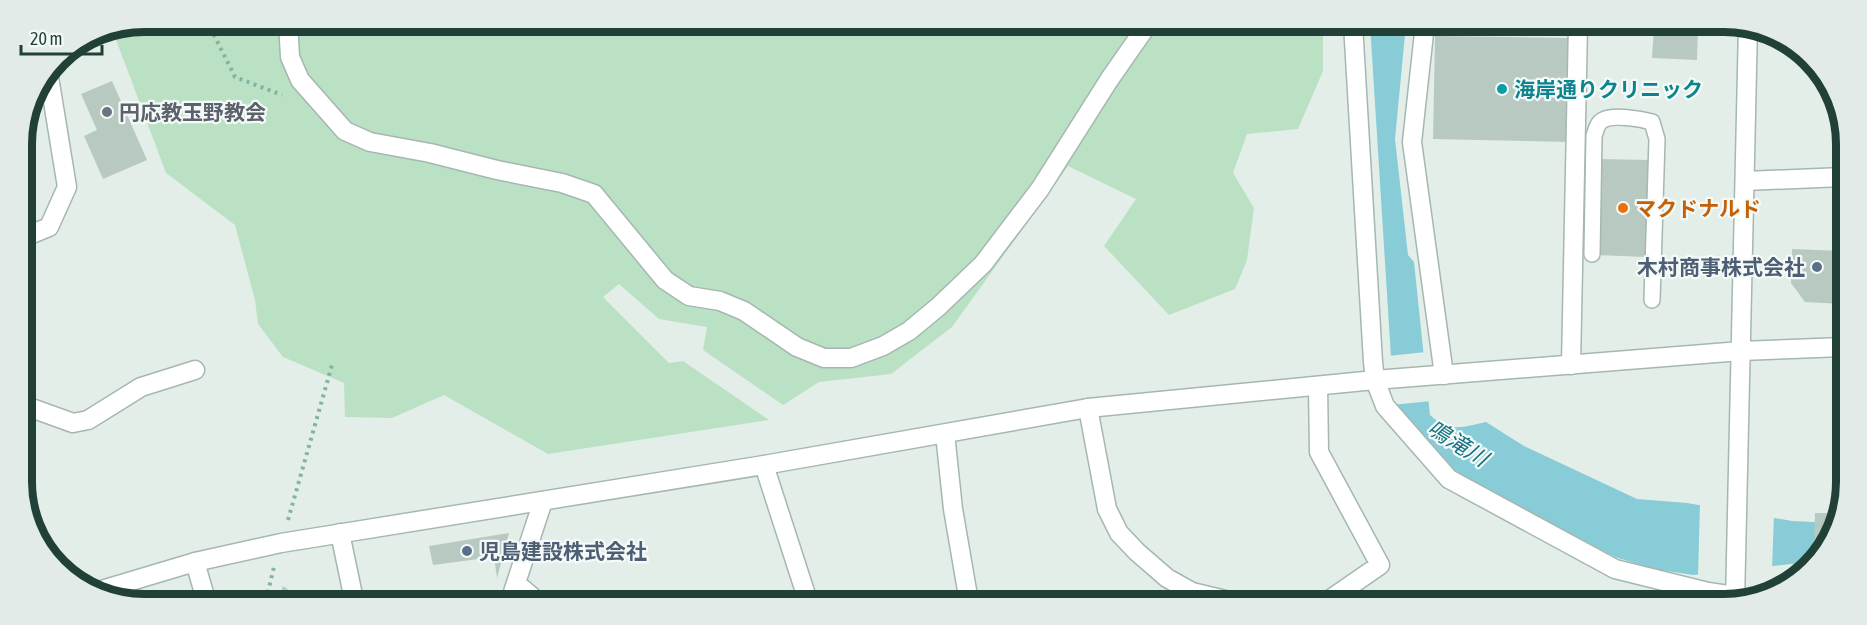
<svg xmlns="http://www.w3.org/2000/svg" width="1867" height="625" viewBox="0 0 1867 625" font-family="'Asap Condensed','Noto Sans JP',sans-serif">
	<rect width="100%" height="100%" fill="#e3eee9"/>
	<!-- green -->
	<path fill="#bae1c4" d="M144 21 1323 24V71L1298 129 1247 134 1233 173 1254 208 1247 260 1235 289 1169 315 1104 246 1136 199 1068 166 952 327 891 374 819 382 783 405 703 350 707 327 659 319 619 284 603 297 669 363 683 361 769 420 548 454 444 395 392 418 345 417 344 383 283 357 258 324 255 300 235 225 166 173 112 29V27Z"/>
	<!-- water -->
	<path fill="#87ccd7" d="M1370 24H1406L1395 139 1408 255 1414 262 1430 415C1449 433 1463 427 1486 422L1524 446 1637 499 1687 503 1792 521 1835 523 1808 564H1791L1693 575 1654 569 1615 557 1460 476 1394 405Z"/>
	<!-- pier -->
	<path fill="#e3eee9" d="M1426 352 1432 401 1391 405 1388 356Z
		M1700 502 1774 515 1772 569 1698 577Z"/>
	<!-- building -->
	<path fill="#b8c9c2" d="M1654 28 1698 29 1697 60 1652 58Z
		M1435 36 1571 38 1569 142 1433 139Z
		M112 81 147 160 103 179 84 136 97 130 81 94Z
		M1599 159 1650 160 1647 257 1596 255Z
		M1792 249 1843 251V304L1805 302 1791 283Z
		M1815 513H1828V533L1814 554Z
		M509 533 497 578 494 557 433 565 429 546Z
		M283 586 290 591 291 600H279Z"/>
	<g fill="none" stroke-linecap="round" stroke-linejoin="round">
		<!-- service casing -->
		<g stroke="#a5b7b0" stroke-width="18">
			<path id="service" d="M1592 254 1594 136C1596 130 1597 123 1603 120 1613 114 1641 119 1652 122L1657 139 1652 300"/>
		</g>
		<!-- minor casing -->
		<g stroke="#a5b7b0" stroke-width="21">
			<path id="minor" d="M288 21 290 57 300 80 345 131 370 142 430 153 497 170 562 183 594 194 665 280 689 296 720 301 744 311 797 347 824 358H851L883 346 909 331 938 307 983 264 1040 189 1109 80 1148 24
				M1353 24 1373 362 1375 380 1385 406 1449 479 1615 569 1708 592 1735 596
				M1425 24 1412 142 1444 375
				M1745 181 1843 177
				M22 238 49 227 67 187 49 77 50 67
				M1571 365 1578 25
				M1318 386 1319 452 1380 565 1325 603
				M23 405 73 423 88 420 141 387 195 370
				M1088 408 1107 509 1119 533 1137 552 1167 578 1192 592 1238 603
				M945 434 953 509 969 602
				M764 465 808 601
				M340 533 354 600
				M195 562 206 600
				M516 583 537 601
				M510 601 543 501"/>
		</g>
		<!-- tertiary casing -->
		<g stroke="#a5b7b0" stroke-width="21">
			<path id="tertiary" d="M98 591 195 562 281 543 764 465 1088 408 1375 380 1741 351 1843 347
				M1735 602 1748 25"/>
		</g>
		<!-- path -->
		<path stroke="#81b4a3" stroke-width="4" stroke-dasharray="3 4.5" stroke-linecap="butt" d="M207 21 235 77 282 95
			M288 520 332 365
			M266 600 274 567"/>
		<!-- service -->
		<use href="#service" stroke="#fff" stroke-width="15"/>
		<!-- minor -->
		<use href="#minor" stroke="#fff" stroke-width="18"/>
		<!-- tertiary -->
		<use href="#tertiary" stroke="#fff" stroke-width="18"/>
	</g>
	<!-- markers -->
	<circle fill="#0f9aa8" stroke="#f4faf7" stroke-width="2" cx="1502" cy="89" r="6"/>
	<circle fill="#6b7280" stroke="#f4faf7" stroke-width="2" cx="107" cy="112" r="6"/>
	<circle fill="#e8710a" stroke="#f4faf7" stroke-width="2" cx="1623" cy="208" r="6"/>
	<g fill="#5c6f8a" stroke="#f4faf7" stroke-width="2">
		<circle cx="1817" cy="267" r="6"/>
		<circle cx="467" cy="551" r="6"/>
	</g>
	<g text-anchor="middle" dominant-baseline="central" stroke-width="4.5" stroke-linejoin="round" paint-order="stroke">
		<!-- culture labels -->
		<g font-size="21" font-weight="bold" fill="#0d838f" stroke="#f4faf7" text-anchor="start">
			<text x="1514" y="89">海岸通りクリニック</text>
		</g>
		<!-- worship labels -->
		<g font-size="21" font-weight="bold" fill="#5b616d" stroke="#f4faf7" text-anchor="start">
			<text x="119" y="112">円応教玉野教会</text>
		</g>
		<!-- food labels -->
		<g font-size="21" font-weight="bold" fill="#c56008" stroke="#f4faf7" text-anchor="start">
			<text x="1635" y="208">マクドナルド</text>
		</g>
		<!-- service labels -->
		<g font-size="21" font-weight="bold" fill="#4e5e75" stroke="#f4faf7" text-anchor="end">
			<text x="1805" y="267">木村商事株式会社</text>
			<text x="479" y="551" text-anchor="start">児島建設株式会社</text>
		</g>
		<!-- water labels -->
		<g font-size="22" font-style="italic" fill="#167282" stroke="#f4faf7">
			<text transform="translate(1458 443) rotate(32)">鳴滝川</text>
		</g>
	</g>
	<!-- crop -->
	<path d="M0 0H1867V625H0ZM144 32H1724A112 112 0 0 1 1836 144V482A112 112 0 0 1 1724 594H144A112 112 0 0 1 32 482V144A112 112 0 0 1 144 32Z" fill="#e3ebe8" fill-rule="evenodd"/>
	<path fill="none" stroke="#214138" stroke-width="8" d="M144 32H1724A112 112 0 0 1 1836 144V482A112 112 0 0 1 1724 594H144A112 112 0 0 1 32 482V144A112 112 0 0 1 144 32Z"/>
	<!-- scale -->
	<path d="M21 45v9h81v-9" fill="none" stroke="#214138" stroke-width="3"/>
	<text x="30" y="45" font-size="18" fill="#214138" stroke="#f4faf7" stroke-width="4.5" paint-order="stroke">20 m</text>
</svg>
